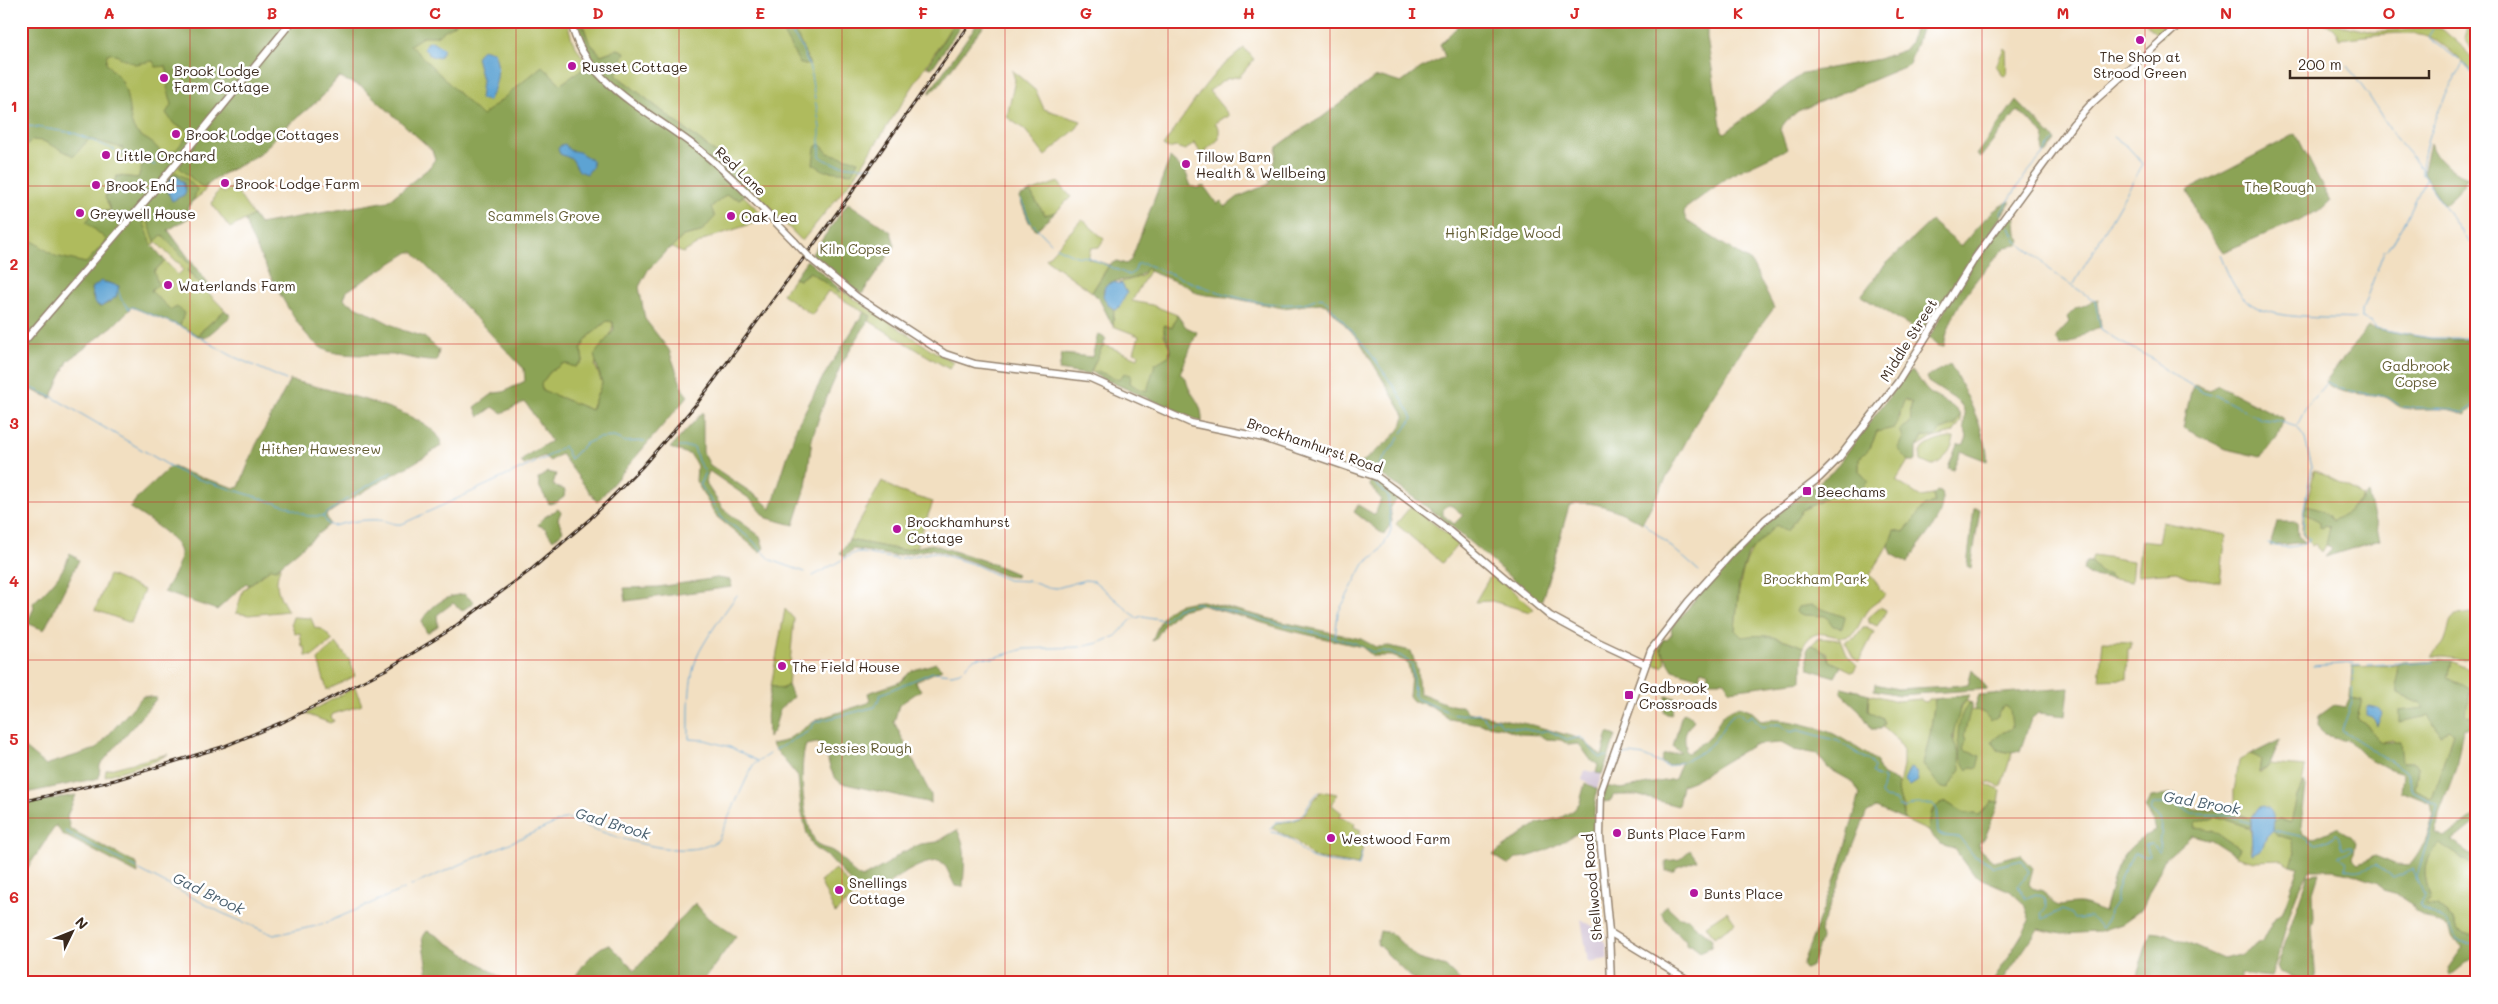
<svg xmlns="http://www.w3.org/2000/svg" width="2498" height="1004" viewBox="0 0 2498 1004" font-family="Mali,sans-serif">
	<rect width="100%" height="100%" fill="#fff"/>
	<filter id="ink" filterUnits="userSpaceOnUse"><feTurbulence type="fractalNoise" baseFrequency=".02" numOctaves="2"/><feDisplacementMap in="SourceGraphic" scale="10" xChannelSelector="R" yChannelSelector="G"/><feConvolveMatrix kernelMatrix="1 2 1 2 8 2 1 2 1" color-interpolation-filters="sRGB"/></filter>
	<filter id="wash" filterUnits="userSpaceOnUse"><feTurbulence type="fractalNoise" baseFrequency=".0096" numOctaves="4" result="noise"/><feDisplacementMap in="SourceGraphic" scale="20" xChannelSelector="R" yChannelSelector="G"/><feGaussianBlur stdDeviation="1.12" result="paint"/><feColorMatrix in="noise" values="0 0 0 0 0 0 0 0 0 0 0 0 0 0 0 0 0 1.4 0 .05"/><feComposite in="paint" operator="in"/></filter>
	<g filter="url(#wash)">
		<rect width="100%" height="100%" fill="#f2dfc1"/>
		<!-- industrial -->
		<path fill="#cebed1" d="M1585 770 1602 774 1597 789 1582 779Z
			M1581 919 1607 935 1602 939 1606 942 1608 959 1588 962Z"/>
		<!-- green -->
		<path fill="#afbb5d" stroke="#75723e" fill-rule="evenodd" d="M21 21H567L572 40 588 66 561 84 542 67 482 116 339 77 320 99 283 129 260 154 210 181 203 193 189 204 187 211 190 217 168 230 193 265 187 271 225 310 197 335 185 328 132 307 154 271 165 261 178 275 183 270 179 263 175 261 155 241V244L149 246 129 309 114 325 68 361 51 398 32 390H21ZM117 176 138 178 107 239 101 210 111 211 105 197Z
			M579 21H955L855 176 802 241 722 158 616 75 618 49 601 55 589 42 583 25 578 23Z
			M2144 21H2161L2167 30 2161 37 2158 36Z
			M2322 21 2373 32 2428 27 2442 29 2466 50 2477 63V78C2465 64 2444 42 2427 36 2410 29 2359 37 2339 39L2336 32Z
			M2395 21H2464L2454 26 2429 23 2396 24Z
			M2477 21 2475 34 2477 56 2465 38 2469 22Z
			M1244 48 1254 59 1240 76 1226 79 1209 91 1228 114V117H1224L1215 123 1219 128V139L1205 151 1207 153 1204 159 1194 142 1193 145 1185 150 1176 147 1168 149 1163 146 1204 87 1218 70Z
			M2004 48 2006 50 2007 74 2004 76 1996 66Z
			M1012 70 1036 91 1044 109 1081 121 1077 128 1045 156 1025 130 1007 117 1015 80Z
			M1058 182 1071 197 1056 212 1045 215 1030 192Z
			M233 186 259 224 248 226 245 220 230 228 212 204 215 195 220 190 224 193Z
			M726 195 739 199 744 196 766 219 706 239 683 253 672 248 683 236 701 232 711 207Z
			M1082 219 1104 239 1099 247 1091 248 1088 258 1109 265 1092 292 1046 259Z
			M1147 266 1149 271 1132 301 1152 305 1177 315 1172 328 1164 325V335L1170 348 1169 356 1150 383 1145 397 1091 372 1100 349 1104 345 1138 358 1139 354 1134 352 1139 336 1113 326 1114 309 1116 310 1122 284 1119 283 1142 276Z
			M810 272 838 292 841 290 935 352 954 362 949 369 869 321 871 316 828 291 812 315 782 294 794 278 799 280Z
			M607 321 613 322C614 334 600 353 595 365L602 383 591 410 542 390 541 384 550 372 564 363 575 367 583 361 581 349 587 338Z
			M1905 399 1912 403C1909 409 1912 413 1911 419 1909 435 1897 443 1908 461L1896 481 1921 497 1933 495 1935 503 1927 505 1920 512 1904 532 1894 530 1889 545 1870 575 1879 586 1877 588 1886 594C1880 602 1871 604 1866 612 1861 619 1858 631 1851 635 1835 644 1816 620 1803 647 1783 638 1764 633 1742 638L1735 630C1739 588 1739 549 1778 524 1797 512 1817 504 1834 489L1844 491 1859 471V459L1870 448 1877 432 1900 418V409Z
			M1960 415 1961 421 1953 433 1933 438 1918 447 1923 436 1934 437 1941 430 1954 425Z
			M1954 438C1952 450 1944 461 1932 466L1921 461 1920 452C1928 442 1942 438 1954 438Z
			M2314 470 2356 491 2363 497 2346 513 2322 552 2315 544 2312 546 2302 534C2301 512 2311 492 2314 470Z
			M882 481 898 491 933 502 916 547 902 550 849 540Z
			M1411 506 1459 543 1442 563 1396 524Z
			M2162 522 2226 535 2220 582 2189 577 2176 572 2137 575 2141 540 2158 542Z
			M2093 555 2133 561 2131 582 2088 575 2083 570 2086 562H2091Z
			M281 565C273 585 278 594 288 611L249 615 236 613 243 590 271 568 276 569Z
			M1492 573 1534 609 1530 612 1492 601 1475 602Z
			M109 575 144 590 131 623 95 610Z
			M1880 607 1886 610 1885 614 1877 626 1871 623 1870 624 1867 618Z
			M785 609 794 619 788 685 782 689 771 686Z
			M2472 613 2477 614V642L2470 658C2459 661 2444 656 2432 656 2436 651 2443 646 2445 640 2453 620 2444 616 2472 613Z
			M293 617 311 618 315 628 322 629 333 640 313 656H306L305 647H302L300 633 295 634 291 623Z
			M1863 627H1868V629L1874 632 1859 662 1853 657 1845 642 1855 638Z
			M1818 638 1841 640 1847 655 1857 665 1853 672 1830 661 1826 652 1811 645Z
			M1663 639 1661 650 1666 662 1662 667 1649 663Z
			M2103 641 2131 642V648L2128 649 2127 679 2099 680Z
			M336 643 350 661 355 676 327 690 318 660Z
			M2451 661 2477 672V729H2474L2476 718 2466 715 2447 678Z
			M2397 665 2398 693 2421 703 2441 735 2449 729 2453 733 2432 799 2415 790 2418 766 2412 762H2402L2393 740 2381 742C2369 733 2372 726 2357 718L2362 700 2350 698 2352 667Z
			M355 687 362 705 333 714 331 717 334 721 330 723 306 714Z
			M1869 694 1897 701 1921 699 1922 701 1926 702 1928 699H1935L1930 735 1923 764 1947 789 1957 772C1954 749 1948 720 1966 701L1972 703 1970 709C1983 710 1994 716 2005 706L2010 709 2013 728 2002 733 1998 750 2012 753 2001 787 1988 782 1986 784 2001 791 1999 802H1992L1979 815 1962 812 1946 802 1932 810 1928 831 1904 820V806L1899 799 1898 789 1903 766V750L1897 740 1883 727 1885 724 1868 711Z
			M168 754 155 761 105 776 106 770Z
			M2250 755 2261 759 2259 773H2261L2270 764 2305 767C2303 786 2295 804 2291 822L2279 818 2273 822 2272 813 2258 808 2251 819 2234 811V791L2239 761Z
			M1322 791 1337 794 1332 805 1342 813 1340 817 1355 823 1354 827 1361 830 1357 841 1364 843 1358 865 1312 857 1296 841 1272 828 1276 823C1311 821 1301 811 1322 791Z
			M2216 816 2250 828 2252 839 2250 851 2262 849 2266 837 2273 830 2278 835 2291 839 2295 853 2290 865 2281 860 2254 861 2236 856 2239 848 2194 828 2196 823Z
			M2439 843 2477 868V929L2471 935 2458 931 2454 920 2437 906 2424 905 2430 898C2424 874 2419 863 2439 843Z
			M835 869 857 893 835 913 820 881Z
			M1727 911 1735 923 1714 937 1706 925Z"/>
		<!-- forest -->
		<path fill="#8ba354" stroke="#636639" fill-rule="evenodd" d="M21 21H459L436 36H424L410 45 482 116 542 66 561 84 592 63 585 55 573 26 578 23 583 25 589 42 601 55 618 49 625 52 616 75 722 158 751 189 739 199 726 195 711 207 715 217 701 232 683 236 672 248 667 250 648 270 639 287 645 319 669 350 683 390 688 396 597 502 561 454 550 461 544 456 524 465 521 462 526 456 551 441 525 402 502 413 493 407 479 417 475 407 494 393 503 392 525 381 524 369 413 252H409L347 291 344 298 346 301 402 330 424 337 439 350 437 361C421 362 408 356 393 355 372 354 348 357 328 351 298 342 264 261 249 233L245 220 253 215 259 224 388 201 429 168 435 159 432 150 362 87 338 77 320 99 283 129 260 154 224 173 203 188 179 167 194 147 190 143 136 208 140 212 152 245 165 261 154 271 158 285 151 291 171 310 177 307 184 313 180 326 132 307 114 325 68 361 51 398 32 390H21V233L55 256 86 263 107 240 86 222 94 212 111 211 105 197 117 176 138 178 143 164 120 156 123 148 89 139 74 156 43 141 32 140 21 152ZM111 53 135 64 153 61 156 67 166 66 170 82 167 87 172 104 166 113 174 124 187 130 189 134 176 150 162 154C152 139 146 141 136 132 128 123 130 97 123 84 120 76 111 70 106 63L107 54ZM105 282 119 286C115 298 112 303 99 307L93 299 91 288ZM607 321 613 322 614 330 594 355 602 383 591 410 542 390 541 384 550 372 564 363 575 367 583 361 581 349 587 338Z
			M772 21H785L798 37 810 65 800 64 783 33Z
			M955 21H964L932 68 927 67Z
			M979 21H987L938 86 928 94Z
			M1463 21H1707V38L1722 131 1725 133 1803 73 1879 59 1904 50 1910 43 1916 21H1924L1909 65 1798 111 1786 121 1780 129 1787 149 1731 175 1685 209 1684 214 1687 221 1751 262 1774 308 1741 352 1701 414 1642 523C1626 513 1587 496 1569 506L1541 604 1442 518 1385 477 1359 466C1370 452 1406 435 1404 415L1359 340 1328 306 1320 303 1283 308 1227 297 1206 295 1197 293 1187 286 1149 271 1147 267C1135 289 1112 272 1103 291L1114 309 1113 326 1099 299 1092 292 1110 264 1117 261 1126 264 1131 260 1170 158 1186 173 1191 186 1197 188 1204 186 1217 204 1221 201 1225 207 1238 197 1269 184 1277 147 1302 129 1321 118 1374 78 1382 77 1401 83 1421 68 1445 57 1440 44ZM1448 505 1452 506 1463 515 1454 524 1443 515V510Z
			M2016 100 2056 141 2046 153 2043 152 2045 135 2018 110 1980 158 1976 155Z
			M2296 134 2330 201 2318 212 2223 252 2198 218 2188 190Z
			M2430 143C2436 162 2450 170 2468 177L2457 193 2444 205 2423 174Z
			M820 144 828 153 858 161 852 173 825 171 813 164 815 148Z
			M175 172 186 178 197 189 194 199 187 208 190 217 168 230 208 284 205 289 187 270 191 266 162 235 155 241 143 208Z
			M1030 192 1045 215 1056 212 1036 230 1029 222 1019 197Z
			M2011 201 1923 334 1861 296 1882 268 1931 221 1961 246C1975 231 1990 208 2011 201Z
			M848 203 891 232 895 246 862 294 835 277 811 255Z
			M2015 211 2017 234 2021 241 2018 245 2006 247C1980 273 1950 308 1944 346H1939L1929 338C1954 296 1978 245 2015 211Z
			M807 260 841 290 838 292 810 272 799 280 794 278Z
			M2098 300 2101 327C2086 330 2076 343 2061 346L2056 339 2057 335 2069 322 2067 317 2076 308C2084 307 2089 301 2098 300Z
			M225 310 231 316 205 338 197 335Z
			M864 312 871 316 841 365 822 408 812 439 806 487 794 525 767 518 750 499 709 471 705 482 723 509 760 536 764 548 760 552 716 516 696 481 697 466 691 455 670 448 703 412V452L710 465 761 499 771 509 797 426 823 377Z
			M1177 315 1186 327 1197 332 1180 374 1186 378C1188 396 1203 399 1202 422L1095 375 1094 373 1098 371 1119 380 1124 373 1131 375 1130 383 1137 388 1147 391 1155 364 1170 355C1172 343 1163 336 1164 325L1172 328Z
			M2368 327 2432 339 2477 340V405L2465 415C2448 404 2422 412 2404 408 2397 407 2393 401 2387 398 2367 391 2342 398 2325 382Z
			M1098 334 1106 339 1089 375 1059 370 1062 354 1092 357Z
			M1950 364C1962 385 1990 438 1987 461L1961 451 1953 470 1948 468 1957 445 1964 444 1967 437 1964 426 1965 414 1962 406 1956 400 1928 382 1926 377Z
			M1911 371C1919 375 1922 387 1930 393 1940 401 1953 403 1960 415L1955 425 1941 430 1934 437 1923 436 1916 450V461H1908L1898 448 1903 437 1900 430 1910 423C1912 416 1909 409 1912 403L1905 399C1900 409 1900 418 1894 428L1877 432 1870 448 1859 459V471L1868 481 1862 489 1844 491 1834 490 1821 501 1802 510 1787 531 1776 525 1748 554 1739 583 1735 630 1742 637C1764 633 1783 638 1803 647L1802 681 1730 690 1724 681H1707L1708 672 1702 670 1699 678 1673 670 1661 650 1663 639 1667 640 1672 634 1671 628 1730 559 1768 522 1833 471 1907 373Z
			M290 380C316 387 445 414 441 446 404 471 363 489 326 515L330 524 276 569 271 568 249 585 246 583 217 610 164 592C169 582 179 568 180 556 182 539 143 517 130 508L137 498 171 466 184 472 235 488 239 487 256 445Z
			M2194 385 2210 390 2218 385 2284 419 2277 437 2262 456 2260 457 2226 449 2183 428 2191 391Z
			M548 472 556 474 553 485 565 490 564 497 557 502 549 504 540 488 538 479Z
			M1371 477 1399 497 1390 508 1392 521 1384 535 1354 512 1358 505 1375 515 1381 499 1370 486Z
			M1937 491 1941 492C1948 519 1919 540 1908 563L1892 554 1889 545 1894 530 1904 532 1925 505 1935 503 1933 495Z
			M2368 494 2380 540 2325 557 2333 548 2326 545 2330 527 2324 525 2322 528 2319 527V521L2303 513 2307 506 2321 510 2333 521 2348 511Z
			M1974 508 1980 509 1971 568 1967 566Z
			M558 509 561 512 558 519 563 531 553 540 545 528 538 525 543 518Z
			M2277 522H2297L2298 536 2305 542 2270 546Z
			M849 540 902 550 932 544 988 562 1017 574 1016 577 1005 576 973 562 932 549 894 556 853 549 844 557 840 553Z
			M70 553 79 560 44 630 27 623 34 608 33 603C48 588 64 574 70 553Z
			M2086 562H2091L2100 572 2110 575 2112 579 2088 575 2083 570Z
			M717 578 730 580 732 587 626 601 624 588 658 587Z
			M464 594 474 602 462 611 453 603 437 615 438 626 427 633 421 622C431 605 445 596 464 594Z
			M1202 601 1282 622 1361 639 1376 647 1389 646 1411 651 1417 669 1419 693C1434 697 1447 707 1462 706L1467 712 1532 725 1581 739 1602 756 1608 733 1616 736 1602 774 1596 773 1598 765 1590 759 1579 744 1569 745 1561 740 1546 739 1538 735 1520 734 1500 727 1449 719 1431 706 1413 701 1409 696 1411 677 1407 662 1392 656H1373L1362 647 1283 629 1202 605 1179 610 1164 625 1155 640 1152 641C1164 610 1168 603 1202 601Z
			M1811 605 1845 617 1842 628 1833 626 1826 616 1804 615 1796 612 1798 607Z
			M1810 645C1821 647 1825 651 1830 661L1841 666 1835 677 1809 669 1807 651Z
			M2439 660 2451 661 2447 678 2469 689 2466 715 2476 718 2474 729 2463 728 2456 768 2439 814 2436 834 2445 838 2477 813V821L2452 841 2477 859V868L2439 844C2420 862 2424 875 2430 898L2424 905 2437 906 2454 920 2458 931 2471 935 2477 929V958L2470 960 2450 976 2448 968 2463 947 2452 939 2448 928 2416 912 2412 904 2398 895 2383 891 2378 883 2350 873 2334 870H2310C2290 895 2283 946 2271 977L2240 974V983H2134L2151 932 2166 934 2223 959 2240 955 2262 942 2273 920 2282 913 2299 867 2290 865 2295 853 2291 839 2277 835 2273 830V822L2279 818 2291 822 2297 796 2304 782 2306 787 2301 826 2303 834 2312 839 2337 828 2349 835 2356 843 2353 858 2359 863 2375 856 2397 865 2409 866C2422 852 2437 821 2431 803L2401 791 2403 773 2387 768 2363 755 2348 740 2324 735 2318 725 2319 716 2334 705 2346 707 2350 698 2362 700 2357 718C2372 726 2369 733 2381 742H2400L2402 762H2412L2418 766 2415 790 2432 799 2453 733 2449 729 2441 735 2428 716 2399 722V711L2424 708 2421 703 2398 693 2397 665 2403 662Z
			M936 663 942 669 915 682 921 690 899 705 894 722 931 795V803L841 783C826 773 831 753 817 743L806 745C798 766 803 826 817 844 821 849 829 848 834 852 846 859 846 870 862 878L887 864 901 853 921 844 937 842 957 830C968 847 964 868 963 887L955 886 946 867 939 861C914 862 893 882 873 895L866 889 860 892 828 857 814 848 807 834 801 808 798 777 771 744 785 741 818 719 868 703 870 701 868 693 900 682 911 671Z
			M1972 670 1988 689 1899 695 1874 690 1875 684 1898 689 1968 685Z
			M788 685 793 697 780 709 774 730 768 738 767 708 771 686 782 689Z
			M1842 687 1869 694 1868 711 1883 719 1885 724 1881 729H1872L1860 711 1841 693Z
			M2069 688 2066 716 2038 713 2031 719 2020 751 2012 753 1998 750 1992 741 2002 733 2012 728 2010 709 2005 706 1999 711 1998 716 1991 721 1984 713 1974 709 1979 695Z
			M1970 695 1961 706 1952 737 1960 756 1961 769 1947 789 1940 787 1923 764 1930 735 1935 699Z
			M143 696 157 698 100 765 99 778 21 794V745L45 765 96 749Z
			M1666 696 1676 698 1671 715 1664 713Z
			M1969 703H1972L1964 736 1966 741 1963 750 1980 756 1977 768 1971 767 1968 770C1955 753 1954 720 1969 703Z
			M1739 706 1750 710 1762 721C1778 716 1818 727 1834 734 1849 742 1863 752 1877 761L1878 769 1883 775 1898 782C1897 797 1904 805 1904 820L1876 808 1866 814 1820 931 1821 939 1812 966 1805 969 1802 965 1839 868 1860 794 1853 782 1828 768 1817 754 1794 750 1781 743 1753 745 1695 780 1682 785 1678 806 1636 795H1614L1610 801 1603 802 1605 786 1621 789 1675 779 1682 761 1669 766 1661 762 1663 755 1681 752 1673 747 1682 714 1686 713 1694 720C1686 731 1683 732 1686 747L1684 750 1688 753C1695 747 1704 743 1710 736 1724 720 1714 716 1739 706Z
			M2280 740 2270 764 2259 773 2261 759 2250 755Z
			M1585 783 1597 789 1594 813 1596 840H1586L1580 832C1561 842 1537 858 1516 858L1509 865 1493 855 1538 823 1560 818 1574 810 1580 802Z
			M2176 794 2192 809H2222L2251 819 2250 828 2216 816 2196 823 2195 828 2212 830 2239 848 2236 856 2211 840 2192 835 2164 860 2142 909 2121 924 2097 932 2062 934 2038 929 2001 983H1992L2030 921 2024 904 2010 891 1975 876 1954 848 1940 844 1928 831C1931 818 1930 805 1946 802L1962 812 1979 815 1992 801 1999 802 1985 838 1979 843V849L1993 861 2020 854 2033 868 2029 884 2032 888 2043 891C2060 914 2058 903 2081 904 2088 905 2097 910 2104 912 2116 873 2114 851 2155 831L2152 819 2145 808 2151 797Z
			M76 795 67 816 70 829 137 864 138 874 62 834 56 825 21 878V804Z
			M1690 850 1697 860 1677 867 1674 871H1666V861L1680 859Z
			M2319 873 2313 892 2314 918 2312 927 2316 983C2302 983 2292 976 2279 972L2277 967 2308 874Z
			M695 903 708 918 736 936 706 977 697 983H571C580 969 593 949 609 944L635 970Z
			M1666 905 1679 917 1688 918C1695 927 1704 931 1712 939L1711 947 1700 952 1691 945H1686V940L1674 931 1661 913Z
			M427 931 434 934 510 983H429L422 938Z
			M1380 931 1391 933 1418 959 1446 967 1462 983H1417L1377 944Z"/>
		<!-- water -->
		<path fill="#5da3d3" stroke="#4c6678" d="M432 41 444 49 439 58 431 56 424 49 426 43Z
			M482 49 494 52C501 69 497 87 488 101L480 99 482 80 476 57Z
			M565 144 569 150 579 152 592 160 593 166 587 174 579 171 572 159 560 154 558 149 561 145Z
			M176 176 183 182 186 191 184 195 172 201 166 188 169 180Z
			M101 281 119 286 116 297 101 307 95 303 91 289Z
			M1112 282 1122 284 1127 293 1120 306 1116 310 1108 305 1103 296 1105 286Z
			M2370 706 2378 708 2382 713 2377 726 2373 717 2367 715V707Z
			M1910 768 1916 771 1918 781 1910 786 1904 781Z
			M2263 806C2275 809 2274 820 2273 830L2266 837 2262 849 2252 854 2251 819 2258 808Z"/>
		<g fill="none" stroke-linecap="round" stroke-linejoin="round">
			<!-- stream -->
			<path stroke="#5da3d3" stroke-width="1" d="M783 21 801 46 810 69 820 128V156C833 168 857 166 874 167
				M2438 23 2439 21
				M2477 26 2474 35 2477 54
				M2433 29 2428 37 2459 60
				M2347 66 2369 96 2394 136 2420 167
				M2477 79 2463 63C2447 91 2421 142 2422 174L2462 233 2477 249
				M28 126 74 133 115 150
				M122 153 155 165
				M1020 197 1030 221 1051 243
				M2000 214 2024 177 2054 141
				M2009 225 2016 241 2036 256 2048 269 2095 301 2101 329 2120 342 2153 359 2162 368 2201 391 2215 395 2261 419 2278 421 2297 427 2305 439 2312 467 2304 508 2303 534 2310 540C2298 549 2280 548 2267 544
				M1056 247 1076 256 1088 257 1129 275 1135 271 1137 264H1145C1192 282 1252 311 1304 303 1310 302 1316 298 1322 297L1365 346 1397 391 1413 418 1402 433
				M2220 255C2227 271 2233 289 2247 301 2269 321 2329 317 2357 319
				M2074 284 2143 164 2128 147 2114 137
				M118 290 121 299 129 309 132 307 184 328 232 356 286 380
				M2362 318V310L2384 251 2393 243 2403 226 2425 180
				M2362 318 2371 322 2376 328 2430 338H2477
				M21 388H32L54 398 185 475 289 507 307 516H323L328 524 333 526C348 522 364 519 380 520 388 521 394 525 402 524L545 458 564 446 570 459 585 444 598 438 614 437 625 442 645 441
				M2297 426 2306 407 2327 382 2340 389 2387 397 2402 407 2453 409 2464 413 2477 403
				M678 447H694L698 461 705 472 700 484 722 518 751 539 771 560 805 572
				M1374 471 1400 437
				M352 495 392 472
				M323 516 348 498
				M1644 523 1699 571
				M813 576 856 552 897 559 934 552 976 565 1007 580 1029 581 1045 587 1057 588 1085 580 1094 581 1136 617
				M737 595C725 612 712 629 702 647 687 672 689 710 689 739L705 740 730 747 757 761
				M1335 638 1338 613 1364 564 1379 552 1389 536 1391 529 1388 496 1371 479
				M2361 665 2353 666 2352 702 2342 730 2408 773 2413 792 2438 805 2416 879
				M2368 665 2434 661
				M2313 666 2354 663
				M775 750 809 731 815 722 875 707 881 694 933 672 952 674 960 672 973 659 980 657 993 658 1024 649 1080 647 1099 643 1116 636 1132 619 1143 616 1164 620 1177 608 1197 603 1355 643 1372 652 1384 651 1401 656 1412 664 1414 695 1417 699 1456 715 1479 713 1488 722 1496 718 1502 725 1539 732 1548 730 1568 740 1580 737C1589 741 1591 752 1601 758L1607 756
				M1617 756 1631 754 1644 756 1668 767C1685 761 1701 755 1713 742 1722 733 1726 717 1738 712L1746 719 1752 715 1762 727 1779 724 1791 732 1798 730 1838 741 1871 762 1874 767 1872 772 1876 776 1884 779 1881 794 1885 798 1895 800 1898 806 1904 809 1915 804H1933L1936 808 1938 833 1943 836 1959 837 1974 856 1988 862 1993 867 2022 860 2029 872 2018 885 2026 898 2036 894 2044 897 2047 906 2041 914 2043 919 2062 910 2069 913 2074 919C2097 918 2084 911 2101 928L2108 919 2109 911 2116 901V893L2121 876 2134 853 2143 856 2149 855 2145 845 2152 844 2158 852 2160 851 2162 822 2161 819 2151 811 2153 804H2173L2191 813 2222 814 2250 823
				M1271 829 1276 822C1312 820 1298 811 1319 792
				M2273 830 2304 837 2315 844 2329 840 2335 834 2338 835 2342 848 2350 846 2354 849 2338 856 2347 863 2345 868C2359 873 2363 869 2376 864L2393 877 2413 869 2424 895 2419 905 2421 908 2447 922 2456 940 2477 946
				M65 831 222 913 274 935 321 925 404 889
				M1272 832C1297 838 1294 847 1311 858 1319 862 1348 864 1359 866L1362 852
				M411 886 567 818C601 833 685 865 718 840L753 765 769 754"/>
		</g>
	</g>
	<g filter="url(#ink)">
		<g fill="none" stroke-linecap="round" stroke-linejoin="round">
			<!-- minor casing -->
			<g stroke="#968470" stroke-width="9">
				<path id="minor" d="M571 21C583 85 656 114 702 152 736 179 765 212 795 242
					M811 259 857 297 945 354 975 364 1090 378 1191 423 1264 438 1377 477 1442 525 1550 616 1598 642 1645 664
					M21 345 146 200 292 21
					M1609 932 1693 983
					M1611 983 1609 932 1600 837 1601 790 1651 650 1688 602 1732 553 1766 519 1819 478 1839 458 1898 382 1975 258 2073 124 2092 103 2183 21"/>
			</g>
			<!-- minor -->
			<use href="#minor" stroke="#fff" stroke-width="6"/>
			<!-- rail casing -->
			<g stroke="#3b2a1e" stroke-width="3">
				<path id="rail" d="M21 802 115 780 225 746 285 721 387 669 450 630 532 569 590 519 642 467 698 402 850 195 972 21"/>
			</g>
			<!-- rail -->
			<use href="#rail" stroke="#fff" stroke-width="1" stroke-dasharray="4" stroke-linecap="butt"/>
			<!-- minor-bridge casing -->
			<g stroke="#968470" stroke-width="9" stroke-linecap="butt">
				<path id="minor-bridge" d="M795 242 811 259"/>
			</g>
			<!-- minor-bridge -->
			<use href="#minor-bridge" stroke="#fff" stroke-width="6"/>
		</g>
	</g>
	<!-- grid -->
	<path fill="none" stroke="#d62828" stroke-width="1" stroke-opacity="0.55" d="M190 21V983M353 21V983M516 21V983M679 21V983M842 21V983M1005 21V983M1168 21V983M1330 21V983M1493 21V983M1656 21V983M1819 21V983M1982 21V983M2145 21V983M2308 21V983M21 186H2477M21 344H2477M21 502H2477M21 660H2477M21 818H2477"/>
	<!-- markers -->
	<g fill="#b5179e" stroke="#fff" stroke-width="2">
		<circle cx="2140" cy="40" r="5"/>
		<circle cx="572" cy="66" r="5"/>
		<circle cx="164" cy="78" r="5"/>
		<circle cx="176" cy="134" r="5"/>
		<circle cx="106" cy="155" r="5"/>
		<circle cx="1186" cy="164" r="5"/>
		<circle cx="225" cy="183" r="5"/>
		<circle cx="96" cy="185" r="5"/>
		<circle cx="80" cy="213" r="5"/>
		<circle cx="731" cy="216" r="5"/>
		<circle cx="168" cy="285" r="5"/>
		<rect x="1802" y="486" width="10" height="10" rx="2.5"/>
		<circle cx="897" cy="529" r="5"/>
		<circle cx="782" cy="666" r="5"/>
		<rect x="1624" y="690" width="10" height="10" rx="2.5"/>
		<circle cx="1617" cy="833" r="5"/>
		<circle cx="1331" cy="838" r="5"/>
		<circle cx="839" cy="890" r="5"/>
		<circle cx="1694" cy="893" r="5"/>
	</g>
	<g text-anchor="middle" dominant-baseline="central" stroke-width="5" stroke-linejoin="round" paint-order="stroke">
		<!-- poi labels -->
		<g font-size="14" fill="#3b2a1e" stroke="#fff" text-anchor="start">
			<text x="2140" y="56" text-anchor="middle">The Shop at<tspan x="2140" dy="16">Strood Green</tspan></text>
			<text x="582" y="66">Russet Cottage</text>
			<text x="174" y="70">Brook Lodge<tspan x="174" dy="16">Farm Cottage</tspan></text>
			<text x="186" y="134">Brook Lodge Cottages</text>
			<text x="116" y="155">Little Orchard</text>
			<text x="1196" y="156">Tillow Barn<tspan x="1196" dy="16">Health &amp; Wellbeing</tspan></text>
			<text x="235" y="183">Brook Lodge Farm</text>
			<text x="106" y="185">Brook End</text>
			<text x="90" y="213">Greywell House</text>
			<text x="741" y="216">Oak Lea</text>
			<text x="178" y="285">Waterlands Farm</text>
			<text x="1817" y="491">Beechams</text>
			<text x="907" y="521">Brockhamhurst<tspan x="907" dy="16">Cottage</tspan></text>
			<text x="792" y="666">The Field House</text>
			<text x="1639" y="687">Gadbrook<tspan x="1639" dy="16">Crossroads</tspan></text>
			<text x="1627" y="833">Bunts Place Farm</text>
			<text x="1341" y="838">Westwood Farm</text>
			<text x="849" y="882">Snellings<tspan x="849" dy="16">Cottage</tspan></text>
			<text x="1704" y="893">Bunts Place</text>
		</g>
		<!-- street labels -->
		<g font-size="14" fill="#3b2a1e" stroke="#fff">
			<text transform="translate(741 171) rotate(44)">Red Lane</text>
			<text transform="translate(1908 340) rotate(-58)">Middle Street</text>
			<text transform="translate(1315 445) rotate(19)">Brockhamhurst Road</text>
			<text transform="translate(1592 887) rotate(-95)">Shellwood Road</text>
		</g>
		<!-- park labels -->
		<g font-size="14" fill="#645d34" stroke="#fff">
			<text x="2279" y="186">The Rough</text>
			<text x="544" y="215">Scammels Grove</text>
			<text x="1503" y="232">High Ridge Wood</text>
			<text x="855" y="248">Kiln Copse</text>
			<text x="2416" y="365">Gadbrook<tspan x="2416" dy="16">Copse</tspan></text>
			<text x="321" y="448">Hither Hawesrew</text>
			<text x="1815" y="578">Brockham Park</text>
			<text x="864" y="747">Jessies Rough</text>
		</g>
		<!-- water labels -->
		<g font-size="15" font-style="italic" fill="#4a606f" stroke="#fff">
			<text transform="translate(2202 802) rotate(10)">Gad Brook</text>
			<text transform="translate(613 823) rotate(17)">Gad Brook</text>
			<text transform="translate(209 893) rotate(26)">Gad Brook</text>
		</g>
	</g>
	<!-- margin -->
	<rect width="2498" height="1004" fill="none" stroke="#fff" stroke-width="55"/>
	<!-- north arrow -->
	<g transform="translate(72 932) rotate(47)" stroke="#ffffff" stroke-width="4" paint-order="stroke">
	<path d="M0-4L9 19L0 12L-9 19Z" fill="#3b2a1e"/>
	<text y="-8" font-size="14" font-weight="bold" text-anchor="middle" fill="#3b2a1e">N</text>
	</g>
	<!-- scale -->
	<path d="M2290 70v8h139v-8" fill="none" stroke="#3b2a1e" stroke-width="2.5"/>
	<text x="2298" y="70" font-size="15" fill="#3b2a1e" stroke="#ffffff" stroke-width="4" paint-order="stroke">200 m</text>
	<rect x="28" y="28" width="2442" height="948" fill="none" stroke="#d62828" stroke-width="2"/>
	<g font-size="16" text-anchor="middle" font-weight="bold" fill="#d62828">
		<text x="109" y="19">A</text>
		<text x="272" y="19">B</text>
		<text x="435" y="19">C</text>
		<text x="598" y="19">D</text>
		<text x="760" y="19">E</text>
		<text x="923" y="19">F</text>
		<text x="1086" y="19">G</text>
		<text x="1249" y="19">H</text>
		<text x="1412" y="19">I</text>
		<text x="1575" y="19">J</text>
		<text x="1738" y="19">K</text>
		<text x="1900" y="19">L</text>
		<text x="2063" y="19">M</text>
		<text x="2226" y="19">N</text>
		<text x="2389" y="19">O</text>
		<text x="14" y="112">1</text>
		<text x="14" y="270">2</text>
		<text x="14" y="429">3</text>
		<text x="14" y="587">4</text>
		<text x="14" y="745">5</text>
		<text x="14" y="903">6</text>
	</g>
</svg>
